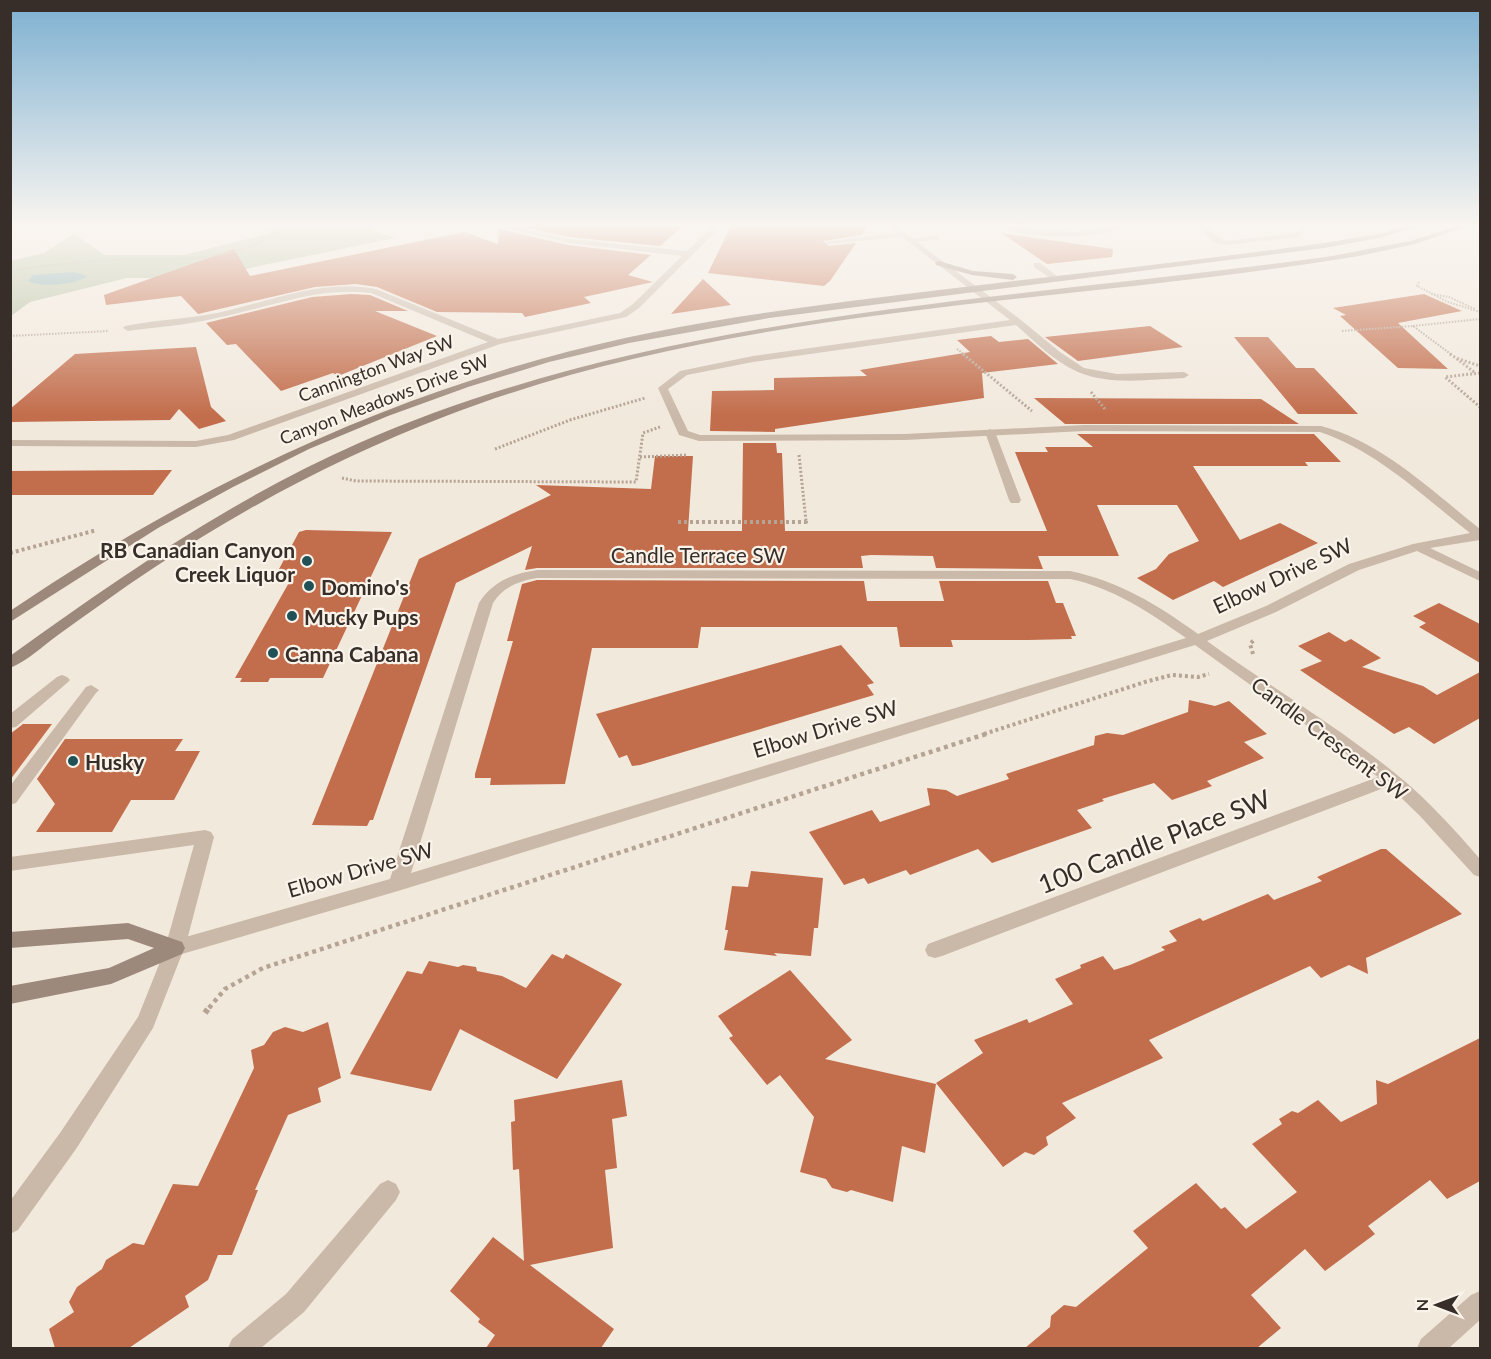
<svg xmlns="http://www.w3.org/2000/svg" width="1491" height="1359" viewBox="0 0 1491 1359" font-family="Lato,sans-serif">
	<rect width="100%" height="100%" fill="#f2e9dd"/>
	<!-- green -->
	<path fill="#b3c09e" d="M275 226H373L371 230 395 238 201 278H127L30 302 11 316 10 261 44 253 74 234 105 255H184L267 234Z"/>
	<!-- water -->
	<path fill="#7daaae" d="M74 272 87 276C76 285 41 288 28 281L33 275Z"/>
	<!-- building -->
	<path fill="#c26d4b" d="M519 226H683L660 246 569 237Z
		M731 226H868L862 235 823 241 829 246 856 243 830 281 824 286 708 273Z
		M499 229 568 245 651 255 628 275 653 282 584 297 591 303 525 317 522 313 437 312 377 287 356 284 315 287 198 314 181 296 106 305 104 295 234 249 250 276 464 232 498 244Z
		M1001 233 1113 249 1112 257 1047 264Z
		M703 279 731 305 671 314Z
		M351 294 370 295 408 311H375L437 336 338 376 333 373 281 391 236 344 227 345 206 323 312 297Z
		M1424 294 1462 311 1398 323 1448 369 1398 368 1340 316 1346 315 1333 308Z
		M1150 326 1183 347 1078 361 1045 337Z
		M991 336 999 342 1028 339 1058 364 982 373 984 398 775 429V432L710 431 712 391 774 390V378L867 376 860 370 970 352 957 340Z
		M1234 337H1268L1296 368H1314L1358 414H1298Z
		M196 347 211 407 226 421 199 429 179 409 170 420 10 422V409L75 354Z
		M1034 398 1261 399 1299 424H1065Z
		M1077 434H1314L1341 462H1305L1308 466H1193L1240 540 1280 523 1318 543 1223 587 1214 581 1173 600 1137 578 1156 569 1169 554 1199 541 1177 505H1097L1119 556H1038L1043 569 936 568 933 556 871 555 861 556 863 568H537L525 570 532 546 456 583 373 820H370L367 826 312 825 419 559 551 495 536 485 651 489 655 456H693L688 531H742L743 443H776L777 453H782L785 531H1047L1015 452H1048L1045 447H1093Z
		M172 470 153 495H10V471Z
		M306 530 392 532 323 678H270L268 682H240L242 678H235L291 579 279 569 299 532Z
		M537 580 864 581 867 601H944L939 581H1048L1056 603H1063L1076 636H1071L1072 639 1028 640H951L953 647H900L897 627H701L698 648H592L565 784 490 785 491 778H475V774L513 641H507L522 584Z
		M1439 603 1480 624V663L1419 627 1426 623 1413 616Z
		M1329 632 1345 642 1351 639 1381 658 1362 667 1423 686 1437 695 1480 672V718L1434 744 1409 727 1394 734 1300 670 1322 661 1298 646Z
		M841 645 874 683 867 685 874 695 640 765 632 766 627 755 619 758 596 714Z
		M1189 700 1215 706 1229 701 1267 734 1244 742 1264 758 1207 781 1212 786 1172 800 1154 783 1102 799 1104 801 1077 810 1092 828 992 863 978 849 910 875 906 870 868 884 864 878 844 885 809 832 872 810 880 822 930 805 927 788 946 790 957 796 1009 779 1006 774 1094 745 1095 736 1107 733 1123 735 1188 712Z
		M23 724H52L10 780V734Z
		M65 739H183L175 751H200L174 800H131L112 832H36L55 804 37 779Z
		M1381 849H1386L1462 914 1366 958 1368 974 1349 965 1321 978 1310 966 1149 1040 1163 1058 1062 1103 1076 1118 1046 1137 1048 1145 1034 1155 1025 1152 1003 1167 936 1083 983 1053 974 1040 1027 1019 1029 1023 1073 1004 1055 979 1081 968 1080 965 1103 956 1114 970 1130 965 1165 950 1161 947 1177 941 1169 931 1200 918 1203 921 1268 894 1274 900 1322 881 1317 877Z
		M751 871 823 878 818 928H814L811 956 774 953 777 956 724 950 728 930H725L732 886 748 887Z
		M552 954 563 959 566 954 622 984 557 1079 460 1029 431 1091 350 1074 407 971 422 974 429 961 458 967 463 965 476 967 477 971 502 976 526 988Z
		M790 970 852 1040 825 1059 936 1084 925 1153 902 1146 893 1202 851 1190 847 1192 832 1188 826 1179 800 1172 814 1117 780 1075 767 1085 729 1038 733 1036 718 1016Z
		M328 1022 341 1078 318 1088 321 1102 288 1115 255 1190H258L232 1255H218L208 1280 185 1296 189 1307 129 1348H55L49 1329 74 1312 69 1302 77 1287 102 1269 106 1260 133 1243 144 1245 173 1184 198 1186 254 1068 251 1050 264 1045 273 1032 285 1027 303 1032Z
		M1480 1038V1181L1447 1199 1430 1180 1368 1226 1375 1234 1325 1271 1305 1249 1251 1295 1281 1328 1257 1348H1025L1050 1327 1051 1316 1064 1305 1076 1307 1148 1248 1133 1231 1196 1183 1221 1209 1225 1207 1246 1229 1297 1192 1252 1144 1282 1124 1279 1119 1292 1111 1298 1113 1318 1100 1341 1122 1377 1104 1376 1080 1388 1084Z
		M622 1080 627 1116 612 1119 617 1168 605 1170 613 1248 530 1265 614 1329 601 1348H486L495 1335 478 1322 480 1319 450 1291 493 1237 524 1261 519 1169 513 1170 511 1122 515 1121 514 1100Z"/>
	<g fill="none" stroke-linecap="round" stroke-linejoin="round">
		<!-- path-far4 -->
		<path stroke="#b5a494" stroke-width="2" stroke-dasharray="1.5 1.5" stroke-linecap="butt" d="M10 270C43 266 77 262 111 260 177 257 230 267 287 226
			M1419 282 1417 286 1448 302 1480 312
			M1431 294 1449 297 1475 309
			M1413 326 1480 319
			M1342 331 1413 326 1452 355
			M10 336 109 331
			M957 349 965 355"/>
		<!-- path-far3 -->
		<path stroke="#b5a494" stroke-width="3" stroke-dasharray="2 2" stroke-linecap="butt" d="M963 354 1032 411
			M1450 354 1456 358
			M1474 372 1456 358 1480 366
			M1480 373 1445 377 1480 407
			M1091 392 1105 409
			M495 449 570 420 645 398
			M799 455 806 521
			M640 457 687 455
			M342 478 356 481 636 482 643 433 660 427"/>
		<!-- path-far2 -->
		<path stroke="#b5a494" stroke-width="4" stroke-dasharray="3 3" stroke-linecap="butt" d="M678 522H806V520
			M10 553 97 530
			M1253 654 1250 644 1254 640
			M984 734 1145 682 1172 675 1198 677 1209 674"/>
		<!-- path-far1 -->
		<path stroke="#b5a494" stroke-width="4.5" stroke-dasharray="4 4" stroke-linecap="butt" d="M209 1008 225 989 263 968 989 733"/>
		<!-- path -->
		<path stroke="#b5a494" stroke-width="6" stroke-dasharray="4.5 4.5" stroke-linecap="butt" d="M205 1013 210 1006"/>
		<!-- lane -->
		<path fill="#cab9a9" fill-rule="evenodd" d="M1198 226H1206L1220 239 1227 241 1296 233 1301 226H1309L1298 237 1227 245 1214 243Z
			M904 232 907 236 829 244 825 242Z
			M937 235 940 239 911 242 907 240Z
			M1034 263H1040L1057 276 1050 278 1034 267Z
			M990 429 995 432 1021 500 1019 503H1011L1009 500 985 432Z
			M62 675 67 677 70 680 67 683 16 727 10 728V714L57 677Z
			M91 685 99 690 96 693 16 803 10 805V786L86 687Z
			M205 830 211 832 214 837 185 948 182 954 175 956 168 954 165 948 194 845 10 871V857Z"/>
		<!-- street -->
		<path fill="#cab9a9" fill-rule="evenodd" d="M498 226H510L569 239 687 251 713 226H721L639 308 626 317 500 344 234 440 196 447 10 446V440L196 441 228 435 488 342 371 293C317 286 268 308 216 318 187 325 157 327 128 331L123 328 125 326C155 320 186 319 217 313 269 302 322 278 376 289L498 339 620 313 633 304 682 256 569 243Z
			M888 226H896L1021 320 1060 352 1084 368 1117 374 1184 372 1189 375 1184 378C1150 379 1111 386 1078 372 1055 362 1035 342 1016 325L753 362 687 375 668 389 688 431 700 435 905 434 1084 425 1321 426C1382 442 1432 491 1480 529V540L1430 548 1480 572V581L1417 551 1359 570 1276 612 1207 641C1269 686 1336 725 1396 774 1427 799 1454 829 1480 859V877L1474 875 1420 816 1389 786 942 956 935 958 928 956 925 950 928 944 1378 777 1195 645 398 891 182 954 153 1028 76 1149 18 1230 10 1234V1201L60 1133 138 1017 168 942 390 879 479 603C493 581 512 574 537 570L1070 571C1119 581 1158 605 1198 634L1266 606 1349 564 1413 544 1470 533C1424 497 1377 451 1320 432L1084 431 905 440 699 441 679 435 658 388 680 371 753 356 1010 320ZM537 578 1070 579C1114 588 1150 613 1186 638L411 873 493 603C503 587 519 581 537 578Z
			M999 226 1075 232 1112 226 1121 227C1098 241 1022 239 999 226Z
			M388 1180 396 1184 400 1192 396 1200 304 1312 261 1348H228L232 1339 286 1294 380 1184Z
			M1480 1291V1320L1449 1348H1417L1421 1339 1471 1295Z"/>
		<!-- secondary -->
		<path fill="#9d897b" fill-rule="evenodd" d="M1408 226H1419L1379 238 1324 248 769 318 629 343 549 362 468 387 388 416 309 449 233 487 158 528 10 622V611C176 499 348 413 541 359 668 323 800 307 931 291 1062 275 1193 261 1324 243L1379 234Z
			M1458 226H1468L1415 244 1359 256C1056 306 736 304 446 416 342 456 245 507 152 569 120 590 89 613 58 635 43 646 27 661 10 668V656C121 576 234 498 359 443 666 309 1006 302 1332 256L1410 241Z
			M939 261 973 271 1013 274 1017 277 1013 280 972 275 936 265 935 263Z
			M128 923 182 942 185 948 182 954 111 984 10 1004V986L109 968 154 948 128 939 10 948V932Z"/>
	</g>
	<!-- sky -->
	<linearGradient id="sky" x2="0" y2="1"><stop stop-color="#7db0d1"/><stop offset="0.54" stop-color="#f9f5f0"/><stop offset="1" stop-color="#f9f5f0" stop-opacity="0"/></linearGradient>
	<rect width="1491" height="416" fill="url(#sky)"/>
	<!-- markers -->
	<g fill="#205157" stroke="#f9f3ea" stroke-width="2">
		<circle cx="307" cy="561" r="6"/>
		<circle cx="309" cy="586" r="6"/>
		<circle cx="292" cy="616" r="6"/>
		<circle cx="273" cy="653" r="6"/>
		<circle cx="73" cy="761" r="6"/>
	</g>
	<g text-anchor="middle" dominant-baseline="central" stroke-width="4.5" stroke-linejoin="round" paint-order="stroke">
		<!-- far-street labels -->
		<g font-size="18" fill="#372e29" stroke="#f9f3ea">
			<text transform="translate(376 368) rotate(-20)">Cannington Way SW</text>
			<text transform="translate(384 399) rotate(-21)">Canyon Meadows Drive SW</text>
		</g>
		<!-- poi labels -->
		<g font-size="21" font-weight="bold" fill="#372e29" stroke="#f9f3ea" text-anchor="start">
			<text x="295" y="549" text-anchor="end">RB Canadian Canyon<tspan x="295" dy="24">Creek Liquor</tspan></text>
			<text x="321" y="586">Domino's</text>
			<text x="304" y="616">Mucky Pups</text>
			<text x="285" y="653">Canna Cabana</text>
			<text x="85" y="761">Husky</text>
		</g>
		<!-- street labels -->
		<g font-size="21" fill="#372e29" stroke="#f9f3ea">
			<text x="698" y="554">Candle Terrace SW</text>
			<text transform="translate(1282 575) rotate(-25)">Elbow Drive SW</text>
			<text transform="translate(825 728) rotate(-17)">Elbow Drive SW</text>
			<text transform="translate(1330 738) rotate(37)">Candle Crescent SW</text>
			<text transform="translate(360 869) rotate(-16)">Elbow Drive SW</text>
		</g>
		<!-- near-street labels -->
		<g font-size="26" fill="#372e29" stroke="#f9f3ea">
			<text transform="translate(1154 841) rotate(-21)">100 Candle Place SW</text>
		</g>
	</g>
	<!-- border -->
	<rect width="1491" height="1359" fill="none" stroke="#372e29" stroke-width="24"/>
	<!-- north arrow -->
	<g transform="translate(1437 1305) rotate(270)" stroke="#f9f3ea" stroke-width="4.5" paint-order="stroke">
	<path d="M0-4.5L10 22L0 15L-10 22Z" fill="#372e29"/>
	<text y="-9" font-size="16" font-weight="bold" text-anchor="middle" fill="#372e29">N</text>
	</g>
</svg>
